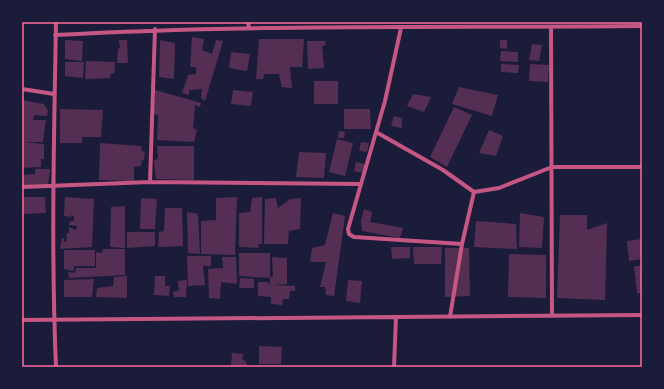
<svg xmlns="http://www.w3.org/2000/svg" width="664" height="389" viewBox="0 0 664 389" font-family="Helvetica,sans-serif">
	<rect width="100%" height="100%" fill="#1b1b3a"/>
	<!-- building -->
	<path fill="#542f53" d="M192 37 204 39 202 50 212 54 216 40 223 41 205 101 201 98 202 89 189 90V95L182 93 188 75 196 74V67H190Z
		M259 39H304L302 67H290L292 88 282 87 279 74H264L263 79H256Z
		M65 40 83 41 82 61 65 59Z
		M119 40H127L128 63H117L118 49 120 48Z
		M160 40 175 43 174 79 159 77Z
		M500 40H507V49L500 48Z
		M307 41H325L326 45 322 46 324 68 308 69Z
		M532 44 542 45 539 61 529 60Z
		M501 51 518 52V62L500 61Z
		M231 52 250 54 247 71 229 68Z
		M86 61 115 62 114 74 111 73 110 78 85 79Z
		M65 62H84L83 78 65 76Z
		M501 64 519 65 518 73 501 72Z
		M530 64 549 65 548 82 529 81Z
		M314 81H338V104H314Z
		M459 87 498 95 492 116 452 104Z
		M155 90 201 103 200 107 195 105 193 128 197 130 194 142 157 140 158 115 154 114Z
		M233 90 253 92 251 106 231 104Z
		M413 94 431 97 424 112 407 106Z
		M22 100 44 104 48 111 47 116 34 115 33 120H46L43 142H24L44 144V159H41V167L22 168Z
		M454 107 472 115 447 167 430 157Z
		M60 109 103 110 101 137H82V143H60Z
		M344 109H370L371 129H344Z
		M394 116 402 118V128L391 126Z
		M489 130 503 136 496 156 479 153Z
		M339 131 345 132 344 138H338Z
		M337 139 353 143 345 176 329 172Z
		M361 142 369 143 367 152 359 151Z
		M100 143 141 146 142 151 145 152 144 160H142L141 166 134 167V181L99 180Z
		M157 146H194V180L156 179 154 161 158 158Z
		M299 152 326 153 324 178 296 177Z
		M356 162 365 164 363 173 354 171Z
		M35 169H50L48 185H22V175L35 174Z
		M22 197H45L46 213 22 214Z
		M65 197 94 199 92 247 60 249 62 238H64V242H66L67 233H69V227L76 230 77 226 69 225 70 221H74V216L71 215V217L64 216Z
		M237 197 235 255 201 254V221L216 220V198Z
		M262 197V244H258L259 248 239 247V213L250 212 252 198Z
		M141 198 157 199 155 229H140Z
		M276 198 278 208 290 199 301 198 300 229 289 231 288 244H264L265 199Z
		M125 206V248L110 247 111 207Z
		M165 208H182L183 246 158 247 159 232 164 231Z
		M364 209 372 212 370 222 403 228 400 238 362 231 361 220Z
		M187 212 198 214 200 254 188 253Z
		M333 213 345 216 334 296 326 295 325 287H320L326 262H310L312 248 325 245Z
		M520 213 544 217 542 248 519 247Z
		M560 215H587V230L607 223 605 300 557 298Z
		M476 221 516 224 517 249 474 247Z
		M127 232H155V246L127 248Z
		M642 239V259L629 261 627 241Z
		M391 247H410V258L392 259Z
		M413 247H442L441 264H414Z
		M445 248H469L470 296 445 297Z
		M103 249H125V275L69 278 68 272 75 273 76 268H96V252L102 253Z
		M64 250H95V266H74V271L64 269Z
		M239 253H270V278L239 276Z
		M509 254 546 255V298L508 297Z
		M187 256H211V266H203L205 285 188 286Z
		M222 257H236L237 284 221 282 220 299 209 298 208 269 223 268Z
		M272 257 287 258V284L273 285 295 286V291H290L289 299H283L282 305 271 304V297L258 296V282H268L270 285V278L273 276Z
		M634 266H642V293H637Z
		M127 276V298L96 297 97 288 113 286 114 277Z
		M155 276H165V286H170L169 296 154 295Z
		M240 278 254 279V288H239Z
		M94 279 92 297H64V280Z
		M187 280 186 297H174L173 292 179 290 178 281Z
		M348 280 362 281 360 303 346 301Z
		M259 346 282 347 281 364H259Z
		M232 353 243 354 242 360 246 361 247 367H231Z"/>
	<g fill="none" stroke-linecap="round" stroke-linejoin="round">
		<!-- minor -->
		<path stroke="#c65784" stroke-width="4" d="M56 22C54 137 51 252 56 367
			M248 22 249 28
			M551 27 552 316
			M401 28 385 101 348 229 349 234 354 237 462 244
			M55 35C251 24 446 28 642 26
			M22 89 54 94
			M376 132 443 170 474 192 499 188 552 167H642
			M150 182 155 29
			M22 187 150 182 361 184
			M450 317 462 244 474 192
			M22 320 642 315
			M394 367 396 317"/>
	</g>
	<!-- border -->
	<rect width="664" height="389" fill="none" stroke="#1b1b3a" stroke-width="46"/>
	<rect x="23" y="23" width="618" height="343" fill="none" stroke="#ff6b9d" stroke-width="1.5"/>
</svg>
